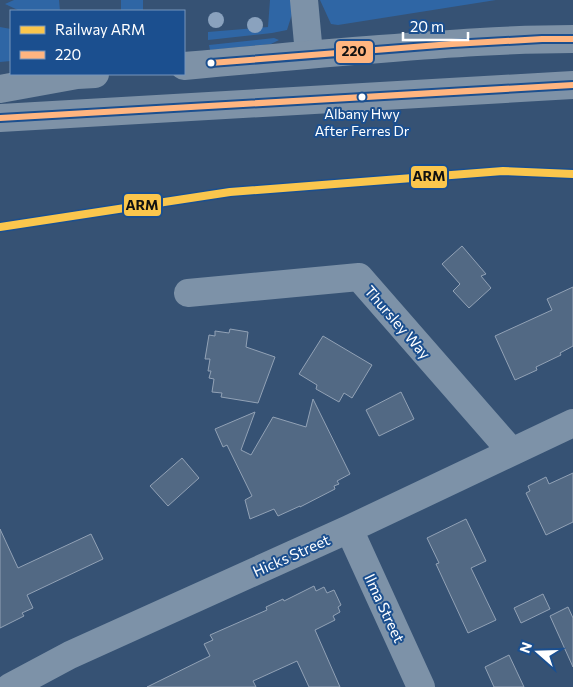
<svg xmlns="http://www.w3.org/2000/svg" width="573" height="687" viewBox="0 0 573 687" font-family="Commissioner,sans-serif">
	<rect width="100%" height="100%" fill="#365274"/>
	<!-- green -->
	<path fill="#2f66a5" d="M14 0H59L60 11H20L5 4Z
		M121 0H143V11H121Z
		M270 0H294L293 11 287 30 272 33 208 40V32L268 27Z
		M320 0H496L338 25 331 24Z
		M0 27 11 29V61L0 62Z
		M274 38 279 40 271 44 210 50 209 45Z"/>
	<!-- building -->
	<path fill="#526984" stroke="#92a2b6" d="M462 246 486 274 481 276 491 288 469 308 453 291 460 284 442 264Z
		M573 287V346L560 353 561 355 536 367 537 370 515 380 495 336 552 310 547 299Z
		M230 329 248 332 246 347 275 357 258 403 221 397 222 393 212 392 214 379 209 378 211 371H208L210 359H205L209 335 215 336V331L229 333Z
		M323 336 372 365 352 398 344 393 339 402 316 389 317 385 299 374Z
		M401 392 414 419 379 436 366 410Z
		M313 399 350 474 337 481 339 484 334 486 335 489 300 507V506L278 516 274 509 250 519 245 500 252 496 227 445 223 447 215 429 255 412 241 450 251 455 273 417 306 427Z
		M182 458 199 478 168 506 150 486Z
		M573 473V522L546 535 526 493 530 491 528 486 546 477 549 484Z
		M466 519 486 561 471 568 496 620 468 633 436 564 439 563 427 538Z
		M0 529 18 568 91 534 103 559 27 595 33 608 22 613 24 616 0 628Z
		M314 586 316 591 324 587 327 593 334 590 341 605 338 607 340 612 333 616 335 620 315 630 340 687H309L297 661 253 681 256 687H147L210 656 204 644 213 640 210 635 267 610 266 607 283 599 284 601Z
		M543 594 550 609 521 623 514 608Z
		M568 607 573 618V667L550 616Z
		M509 655 524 687H494L485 667Z"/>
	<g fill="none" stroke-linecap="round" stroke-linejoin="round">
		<!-- minor -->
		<path stroke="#7d92a8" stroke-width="28" d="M304 0 309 54
			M188 293 359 277 512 452
			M349 529 421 687
			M10 687 70 655 349 529 573 423"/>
		<!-- highway -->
		<path stroke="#7e92a7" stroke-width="28" d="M184 66C249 60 315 54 380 49 444 44 509 39 573 39
			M0 89 77 75 95 74
			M0 118 573 85"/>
		<!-- bus-1 casing -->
		<g stroke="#1b4f8f" stroke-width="10">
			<path id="bus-1" d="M211 63 452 44 542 39H573
				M0 118 573 85"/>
		</g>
		<!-- bus-1 -->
		<use href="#bus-1" stroke="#ffb580" stroke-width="6"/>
		<!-- rail-1 casing -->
		<g stroke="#1b4f8f" stroke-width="11">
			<path id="rail-1" d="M0 227 230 192 503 171 573 174"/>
		</g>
		<!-- rail-1 -->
		<use href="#rail-1" stroke="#fac64d" stroke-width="8"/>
	</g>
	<!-- trees -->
	<g fill="#8aa2be">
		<circle cx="216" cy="20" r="8"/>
		<circle cx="255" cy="25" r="8"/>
	</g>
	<!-- markers -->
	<g fill="#fff" stroke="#1b4f8f" stroke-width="2">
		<circle cx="211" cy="63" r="4.5"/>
		<circle cx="362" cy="97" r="4.5"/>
	</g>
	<g text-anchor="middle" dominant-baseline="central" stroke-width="4" stroke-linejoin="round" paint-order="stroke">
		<!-- bus labels -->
		<g font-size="14" fill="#fff" stroke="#1b4f8f">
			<text x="362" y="113">Albany Hwy<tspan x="362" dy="17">After Ferres Dr</tspan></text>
		</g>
		<!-- street labels -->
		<g font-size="15" fill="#fff" stroke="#1b4f8f">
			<text transform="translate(398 322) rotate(49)">Thursley Way</text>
			<text transform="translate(291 555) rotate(-24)">Hicks Street</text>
			<text transform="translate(385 608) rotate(65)">Ilma Street</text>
		</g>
	</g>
	<g stroke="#1b4f8f" stroke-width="2">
		<rect x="335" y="40" width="39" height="24" rx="5" fill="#ffb580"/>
		<rect x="410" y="165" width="38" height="24" rx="5" fill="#fac64d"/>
		<rect x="123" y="193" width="39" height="24" rx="5" fill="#fac64d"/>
	</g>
	<g font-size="14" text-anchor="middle" font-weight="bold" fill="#111">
		<text x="354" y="56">220</text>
		<text x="429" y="181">ARM</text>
		<text x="142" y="210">ARM</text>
	</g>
	<!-- legend -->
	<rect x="10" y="10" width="175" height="65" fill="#1b4f8f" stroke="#7695bc"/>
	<rect x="20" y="26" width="25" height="8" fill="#fac64d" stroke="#7695bc"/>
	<text x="55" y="35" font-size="15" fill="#ffffff">Railway ARM</text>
	<rect x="20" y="51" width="25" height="8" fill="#ffb580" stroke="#7695bc"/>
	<text x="55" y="60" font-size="15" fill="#ffffff">220</text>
	<!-- north arrow -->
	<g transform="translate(538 652) rotate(290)" stroke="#1b4f8f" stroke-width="4" paint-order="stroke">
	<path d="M0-4L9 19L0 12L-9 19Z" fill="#ffffff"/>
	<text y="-8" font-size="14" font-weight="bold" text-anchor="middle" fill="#ffffff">N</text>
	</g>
	<!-- scale -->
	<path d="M403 32v8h65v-8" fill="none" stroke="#ffffff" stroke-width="2.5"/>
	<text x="410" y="32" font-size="15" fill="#ffffff" stroke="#1b4f8f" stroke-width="4" paint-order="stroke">20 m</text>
</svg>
